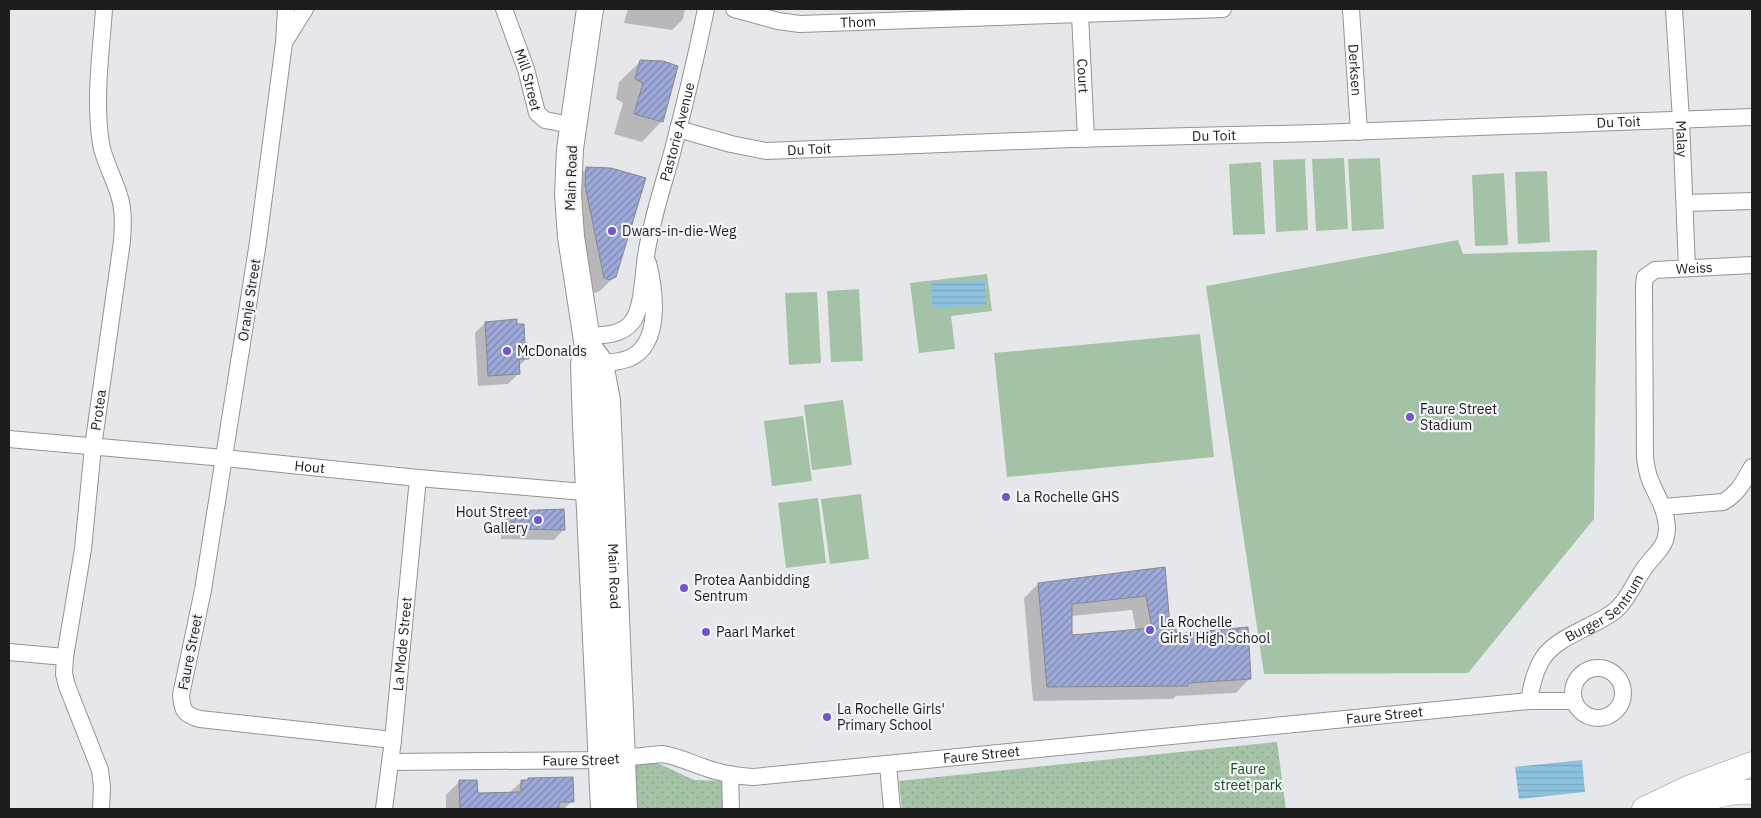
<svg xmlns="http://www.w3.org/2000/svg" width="1761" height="818" viewBox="0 0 1761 818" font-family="'IBM Plex Sans',sans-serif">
	<defs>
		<pattern id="park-dots" width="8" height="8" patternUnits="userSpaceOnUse" patternTransform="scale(1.25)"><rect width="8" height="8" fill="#a4c3a6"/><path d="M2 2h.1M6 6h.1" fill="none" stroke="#8da78e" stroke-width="1.8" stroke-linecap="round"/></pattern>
		<pattern id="water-rules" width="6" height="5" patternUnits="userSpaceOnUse" patternTransform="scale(1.25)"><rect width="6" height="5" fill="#8cc2e0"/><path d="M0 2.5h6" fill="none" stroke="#78a6c0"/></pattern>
		<pattern id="building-hatch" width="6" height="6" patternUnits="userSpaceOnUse" patternTransform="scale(1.25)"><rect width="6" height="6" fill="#9ca9d9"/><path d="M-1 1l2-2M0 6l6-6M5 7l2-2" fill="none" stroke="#7f89af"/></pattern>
	</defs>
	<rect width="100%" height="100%" fill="#e6e7ea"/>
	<!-- park -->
	<path fill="url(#park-dots)" d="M1277 742 1286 809H902L899 781Z
		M647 758 694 780 722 781 723 809H627L623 760Z"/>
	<!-- pitch -->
	<path fill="#a4c3a6" d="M1344 158 1348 229 1316 231 1312 159Z
		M1380 158 1384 229 1352 231 1348 159Z
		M1305 159 1308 230 1276 232 1273 160Z
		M1261 162 1265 234 1233 235 1229 164Z
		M1547 171 1550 242 1518 244 1515 172Z
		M1504 173 1508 245 1475 246 1472 175Z
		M1458 240 1463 254 1597 250 1594 519 1468 673 1264 674 1206 286Z
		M987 274 992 311 951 316 955 349 919 353 910 283Z
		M859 289 863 361 831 362 827 291Z
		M817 292 821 363 789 365 785 293Z
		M1200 334 1214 457 1007 477 994 353Z
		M843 400 852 465 812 470 804 405Z
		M803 416 812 481 772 486 764 421Z
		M861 494 869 559 830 564 821 499Z
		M818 498 826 563 786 568 778 503Z"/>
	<!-- water -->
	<path fill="url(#water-rules)" d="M985 280 986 305 932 308 931 283Z
		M1582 760 1585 792 1519 799 1515 767Z"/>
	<!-- shadow -->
	<path fill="#0003" fill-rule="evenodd" d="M628 9H685L683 19 672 30 624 23Z
		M640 62 662 121 642 142 614 134 623 103 616 99 619 82Z
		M587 168 615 276 600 291 595 293 590 292 573 182Z
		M485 323 527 358 518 367 519 373 508 384 478 386 475 333Z
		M512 512 564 529 554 540 501 539V523Z
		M1164 568 1169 627 1176 636 1250 678 1236 693 1176 696 1173 699 1033 701 1024 598 1038 584ZM1132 610 1136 631 1071 637V616Z
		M528 780 572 801 564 809H446V795L460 781 477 794 509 793 521 782Z"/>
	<!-- building -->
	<path fill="url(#building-hatch)" stroke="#87888b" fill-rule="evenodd" d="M640 60 663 61 678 66 663 122 634 114 643 83 635 79Z
		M586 167 611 168 646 178 616 277 610 280 604 278 585 185Z
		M517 319V324H524L525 343H528L529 359H519L520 374 488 376 485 322Z
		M564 509 565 530 511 529V511Z
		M1165 567 1170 626H1175L1177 634 1248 627 1251 679 1188 683V686L1047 687 1038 583ZM1146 596 1152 628 1072 635V604Z
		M573 777 574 802H559V809H460L459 780H477L478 793 521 792V780H528V778Z"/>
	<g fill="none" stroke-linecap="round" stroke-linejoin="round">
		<!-- street casing -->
		<g stroke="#939496" stroke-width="18">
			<g id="street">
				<path d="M286 9 284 43 258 242 203 590 181 695C182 711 185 715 200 719L393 740"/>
				<path id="s1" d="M504 9 526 69 537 113 545 120 575 126"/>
				<path id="s2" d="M734 9 778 21 800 24 1223 9"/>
				<path id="s3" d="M1351 9 1359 132"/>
				<path id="s4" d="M1674 9 1681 120 1687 268"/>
				<path id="s5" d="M1080 14 1086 139"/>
				<path d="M285 41 305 9"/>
				<path id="s6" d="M678 129 731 144 766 151 1071 139 1318 133 1752 117"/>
				<path d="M1685 203 1752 201"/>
				<path id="s7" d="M586 336C602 335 621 336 632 322 643 309 643 273 646 256 651 222 662 189 671 157 684 108 696 58 706 9"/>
				<path d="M592 364C604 363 618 363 630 358 662 343 655 291 648 263"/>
				<path id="s8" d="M9 439 224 458 418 478 596 493"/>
				<path d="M1663 507 1723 502C1738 494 1744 481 1752 467"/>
				<path d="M9 652 65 657"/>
				<circle cx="1598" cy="693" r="25"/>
				<path id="s9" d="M1529 701C1531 688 1535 670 1543 658 1557 636 1595 627 1616 610 1630 597 1635 580 1646 566 1657 551 1667 547 1667 527 1666 508 1655 494 1649 477 1647 471 1646 464 1645 458L1644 285 1645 277 1655 270 1752 265"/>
				<path id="s10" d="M390 762 601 760 662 754C676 756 689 762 703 767 719 773 736 776 753 777L1529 701H1574"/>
				<path d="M888 765 892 809"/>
				<path d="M730 774 731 809"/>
				<path id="s11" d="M101 809 102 787 100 770 67 686 64 674 65 657 83 549 93 447 122 241C123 225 124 210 119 195 114 178 104 161 101 144 94 99 101 53 104 9"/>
				<path id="s12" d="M384 809 393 740 418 478"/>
			</g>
		</g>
		<!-- secondary casing -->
		<g stroke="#939496" stroke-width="25">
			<path id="secondary" d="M1644 809 1688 788 1752 764
				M1683 809C1706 799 1727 790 1752 792"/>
		</g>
		<!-- primary casing -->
		<g stroke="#939496" stroke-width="28">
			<g id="primary">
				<path d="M590 9 570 149 568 194 571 237 588 347 584 364 586 425 604 809"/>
				<path id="s13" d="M588 347 600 363 607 401 624 809"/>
			</g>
		</g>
		<!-- street -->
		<use href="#street" stroke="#fff" stroke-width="16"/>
		<!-- secondary -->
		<use href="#secondary" stroke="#fff" stroke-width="24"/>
		<!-- primary -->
		<use href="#primary" stroke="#fff" stroke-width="26"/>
	</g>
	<!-- markers -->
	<g fill="#7453cc" stroke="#f3f4f7" stroke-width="2">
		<circle cx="612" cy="231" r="5"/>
		<circle cx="507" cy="351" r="5"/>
		<circle cx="1410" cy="417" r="5"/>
		<circle cx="1006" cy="497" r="5"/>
		<circle cx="538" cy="520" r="5"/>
		<circle cx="684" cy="588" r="5"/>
		<circle cx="1150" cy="630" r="5"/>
		<circle cx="706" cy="632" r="5"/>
		<circle cx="827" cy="717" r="5"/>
	</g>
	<g text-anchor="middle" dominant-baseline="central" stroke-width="4.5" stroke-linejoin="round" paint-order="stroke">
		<!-- street labels -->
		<g font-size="14" fill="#1d1d1e" stroke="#f3f4f7">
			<text stroke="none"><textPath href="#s2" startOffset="126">Thom</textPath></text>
			<text stroke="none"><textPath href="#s3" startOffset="61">Derksen</textPath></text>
			<text stroke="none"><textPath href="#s5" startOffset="62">Court</textPath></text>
			<text stroke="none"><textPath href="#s1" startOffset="75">Mill Street</textPath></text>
			<text stroke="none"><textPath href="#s6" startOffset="944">Du Toit</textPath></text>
			<text stroke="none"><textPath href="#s7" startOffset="246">Pastorie Avenue</textPath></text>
			<text stroke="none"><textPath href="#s6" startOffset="539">Du Toit</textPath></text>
			<text stroke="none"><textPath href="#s4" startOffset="130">Malay</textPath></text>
			<text stroke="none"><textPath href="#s6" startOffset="134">Du Toit</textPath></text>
			<text transform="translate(571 178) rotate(-88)">Main Road</text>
			<text stroke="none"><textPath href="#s9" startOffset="538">Weiss</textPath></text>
			<text transform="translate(249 300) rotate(-81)">Oranje Street</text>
			<text stroke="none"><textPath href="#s11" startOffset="408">Protea</textPath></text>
			<text stroke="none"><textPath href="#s8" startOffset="302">Hout</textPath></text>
			<text stroke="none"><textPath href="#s13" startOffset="234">Main Road</textPath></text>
			<text stroke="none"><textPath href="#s9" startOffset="126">Burger Sentrum</textPath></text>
			<text stroke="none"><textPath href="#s12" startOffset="166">La Mode Street</textPath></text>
			<text transform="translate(190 652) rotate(-79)">Faure Street</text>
			<text stroke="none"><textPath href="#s10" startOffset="1001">Faure Street</textPath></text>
			<text stroke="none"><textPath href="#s10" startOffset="596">Faure Street</textPath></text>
			<text stroke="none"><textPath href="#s10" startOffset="191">Faure Street</textPath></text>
		</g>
		<!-- poi labels -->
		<g font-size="14" fill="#1d1d1e" stroke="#f3f4f7" text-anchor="start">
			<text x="622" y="231">Dwars-in-die-Weg</text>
			<text x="517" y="351">McDonalds</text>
			<text x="1420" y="409">Faure Street<tspan x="1420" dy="16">Stadium</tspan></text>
			<text x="1016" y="497">La Rochelle GHS</text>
			<text x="528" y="512" text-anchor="end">Hout Street<tspan x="528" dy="16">Gallery</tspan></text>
			<text x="694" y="580">Protea Aanbidding<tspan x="694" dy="16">Sentrum</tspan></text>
			<text x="1160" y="622">La Rochelle<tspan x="1160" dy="16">Girls' High School</tspan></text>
			<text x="716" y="632">Paarl Market</text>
			<text x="837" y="709">La Rochelle Girls'<tspan x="837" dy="16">Primary School</tspan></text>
		</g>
		<!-- park labels -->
		<g font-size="14" fill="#155221" stroke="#f3f4f7">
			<text x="1248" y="769">Faure<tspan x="1248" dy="16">street park</tspan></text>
		</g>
	</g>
	<!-- border -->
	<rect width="1761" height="818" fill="none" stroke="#1d1d1e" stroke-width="20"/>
</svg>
